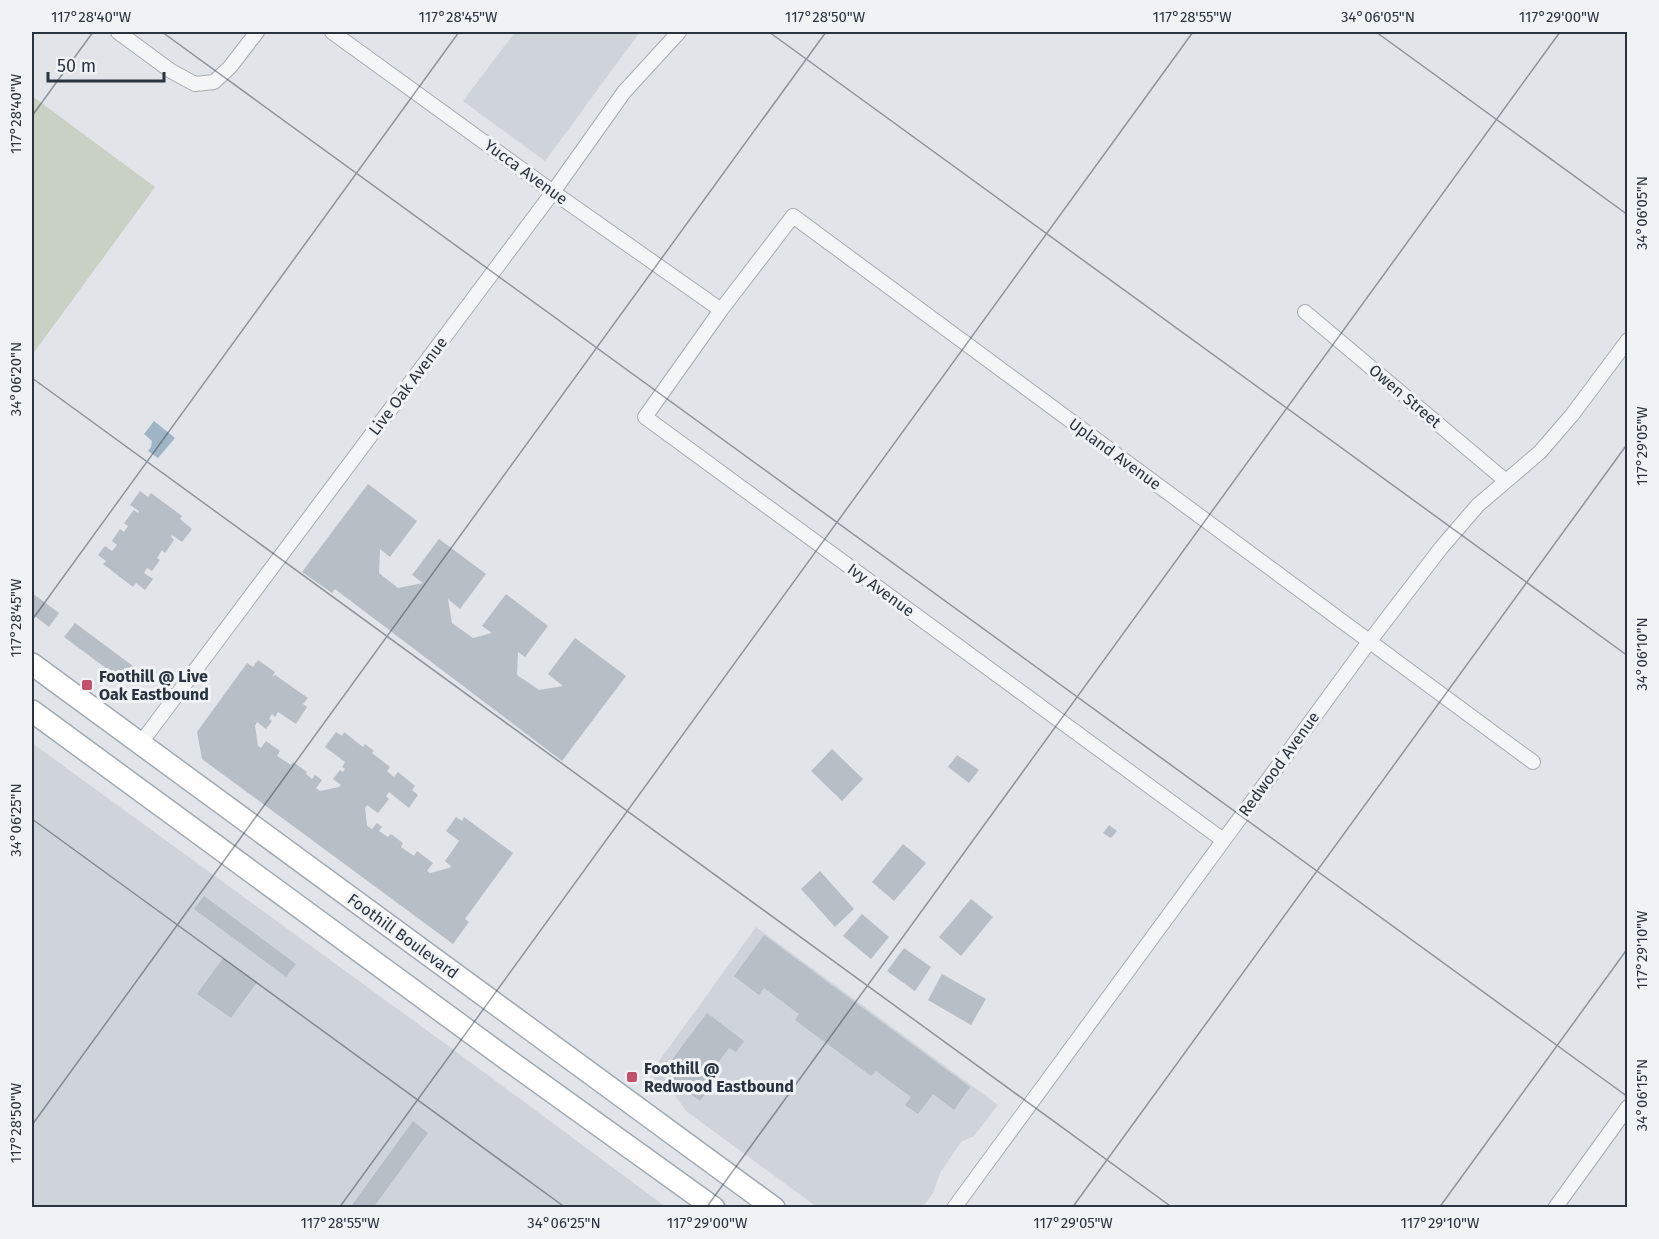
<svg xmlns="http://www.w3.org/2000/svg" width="1659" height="1239" viewBox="0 0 1659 1239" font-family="'Fira Sans',sans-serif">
	<rect width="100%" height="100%" fill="#e1e4e8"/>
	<!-- built -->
	<path fill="#cfd4da" d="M515 32H640L545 161 463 101Z
		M32 743 458 1053 666 1207H32Z
		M756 927 998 1105 974 1136 961 1142 940 1173 933 1193 923 1207H817L686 1111 672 1091 649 1075Z"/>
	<!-- green -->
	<path fill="#c8d1c3" d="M32 96 155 187 32 355Z"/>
	<!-- water -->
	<path fill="#9fb5c5" d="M154 421 175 438 158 458 148 451 151 447 152 441 144 434Z"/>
	<!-- building -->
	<path fill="#b8bec5" d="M368 484 417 521 390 557 380 549 379 573 398 588 423 583 412 575 439 539 486 574 460 609 448 599 452 623 473 638 492 633 482 626 506 594 548 626 525 657 518 652 517 675 539 690 563 686 548 674 575 638 626 676 562 761 335 589 332 593 302 572Z
		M140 491 148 497 151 493 182 516 180 519 192 529 182 542 172 535 171 537 174 540 165 553 162 550 157 558 160 560 152 571 147 568 144 573 153 579 145 590 136 583 133 587 103 564 106 561 98 555 105 546 112 551 117 545 112 541 120 529 124 532 128 526 124 523 134 510 138 513 139 511 130 505Z
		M32 593 59 613 49 627 32 614Z
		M75 623 137 669 126 683 64 637Z
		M258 660 275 672 272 677 275 675 308 698 303 704 307 707 296 724 278 712 275 717 272 714 269 719 272 721 266 729 257 722 255 726 258 746 261 748 266 741 280 751 277 756 291 765 293 762 307 772 306 774 312 779 315 775 322 780 316 788 320 791 339 787 341 785 333 779 340 770 343 772 345 769 342 767 345 762 325 747 336 732 342 736 344 732 363 747 365 744 374 751 372 753 390 767 387 771 394 777 398 772 415 786 412 790 418 795 409 808 389 792 386 796 389 799 378 813 367 805 365 808 367 826 372 829 377 823 382 827 379 831 388 837 391 834 403 843 401 847 414 856 417 851 433 863 427 871 430 873 449 868 451 866 445 861 459 841 446 831 456 817 462 821 464 817 513 853 465 919 469 922 453 944 202 759 197 732 247 663 253 667Z
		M832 749 863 779 842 801 811 771Z
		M957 755 979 770 969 783 948 767Z
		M1109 825 1117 831 1111 838 1103 833Z
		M903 844 926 863 894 901 872 882Z
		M820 871 854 909 835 927 801 889Z
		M204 896 296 964 286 977 194 909Z
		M971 899 993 917 961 956 939 937Z
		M862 914 889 937 871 959 843 936Z
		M764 935 970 1087 954 1110 933 1094 918 1114 905 1105 911 1097 876 1071 871 1076 795 1020 799 1014 764 988 759 995 734 976Z
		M904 948 931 967 915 991 887 971Z
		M223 958 257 982 231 1018 197 994Z
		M942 974 986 999 971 1025 928 1000Z
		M707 1013 744 1041 736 1052 729 1048 703 1083 710 1088 700 1101 662 1073Z
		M413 1121 428 1133 373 1208H356L352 1205Z"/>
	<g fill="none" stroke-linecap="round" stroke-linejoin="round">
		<!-- street casing -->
		<g stroke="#a7acb2" stroke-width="16">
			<path id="street" d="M118 32 171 71 195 84 214 82 230 67 257 32
				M332 32 553 192 721 310
				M1305 312 1506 481
				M140 744 553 192 624 92 679 32
				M1223 840 645 417 721 310 793 216 1533 762
				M954 1208 1369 642 1441 548 1478 505 1540 452 1572 415 1628 340
				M1555 1208 1628 1107"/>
		</g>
		<!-- primary casing -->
		<g stroke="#a1aab3" stroke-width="24">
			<path id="primary" d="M32 664 774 1208
				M32 711 508 1060 714 1208"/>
		</g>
		<!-- street -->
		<use href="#street" stroke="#f3f5f7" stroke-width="14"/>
		<!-- primary -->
		<use href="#primary" stroke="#fff" stroke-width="21"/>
	</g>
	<!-- ticks -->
	<path fill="none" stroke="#2b343e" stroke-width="1.5" stroke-opacity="0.45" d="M162 32 1628 1097M769 32 1628 656M1376 32 1628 215M32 116 93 32M32 378 1173 1208M32 620 459 32M32 819 566 1208M32 1125 826 32M339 1208 1193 32M706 1208 1560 32M1072 1208 1628 443M1439 1208 1628 948"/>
	<!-- markers -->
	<g fill="#c2516e" stroke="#f0f3f6" stroke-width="2">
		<rect x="81" y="679" width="12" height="12" rx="3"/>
		<rect x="626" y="1071" width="12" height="12" rx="3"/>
	</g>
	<g text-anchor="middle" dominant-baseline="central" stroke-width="6" stroke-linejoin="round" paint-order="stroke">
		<!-- street labels -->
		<g font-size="16" fill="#2b343e" stroke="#f0f3f6">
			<text transform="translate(526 172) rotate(36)">Yucca Avenue</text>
			<text transform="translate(408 386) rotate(-53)">Live Oak Avenue</text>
			<text transform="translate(1405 396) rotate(40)">Owen Street</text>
			<text transform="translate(1115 454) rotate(36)">Upland Avenue</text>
			<text transform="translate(881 590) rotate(36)">Ivy Avenue</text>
			<text transform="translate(1279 764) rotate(-54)">Redwood Avenue</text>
			<text transform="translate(403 936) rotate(36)">Foothill Boulevard</text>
		</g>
		<!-- poi labels -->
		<g font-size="16" font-weight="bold" fill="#2b343e" stroke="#f0f3f6" text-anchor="start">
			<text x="99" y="676">Foothill @ Live<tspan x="99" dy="18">Oak Eastbound</tspan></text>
			<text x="644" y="1068">Foothill @<tspan x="644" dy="18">Redwood Eastbound</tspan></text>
		</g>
	</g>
	<!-- border -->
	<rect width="1659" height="1239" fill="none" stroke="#f0f3f6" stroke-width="66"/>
	<!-- scale -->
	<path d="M48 72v9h116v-9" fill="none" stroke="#2b343e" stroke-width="3"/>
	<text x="57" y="72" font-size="18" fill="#2b343e" stroke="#f0f3f6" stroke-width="4.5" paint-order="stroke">50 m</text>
	<rect x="33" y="33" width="1593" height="1173" fill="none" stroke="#2b343e" stroke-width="2"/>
	<g font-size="15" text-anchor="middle" fill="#2b343e">
		<text x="91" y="22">117°28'40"W</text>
		<text x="458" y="22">117°28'45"W</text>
		<text x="825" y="22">117°28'50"W</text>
		<text x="1192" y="22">117°28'55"W</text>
		<text x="1378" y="22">34°06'05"N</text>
		<text x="1559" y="22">117°29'00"W</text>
		<text transform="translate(16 114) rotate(-90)" y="5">117°28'40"W</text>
		<text transform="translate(1642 213) rotate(-90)" y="5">34°06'05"N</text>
		<text transform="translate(16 379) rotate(-90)" y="5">34°06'20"N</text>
		<text transform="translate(1642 446) rotate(-90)" y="5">117°29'05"W</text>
		<text transform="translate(16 618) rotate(-90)" y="5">117°28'45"W</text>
		<text transform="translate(1642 654) rotate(-90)" y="5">34°06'10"N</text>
		<text transform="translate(16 820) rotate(-90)" y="5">34°06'25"N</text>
		<text transform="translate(1642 950) rotate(-90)" y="5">117°29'10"W</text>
		<text transform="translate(1642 1095) rotate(-90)" y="5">34°06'15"N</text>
		<text transform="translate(16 1123) rotate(-90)" y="5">117°28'50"W</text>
		<text x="340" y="1228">117°28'55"W</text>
		<text x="564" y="1228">34°06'25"N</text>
		<text x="707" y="1228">117°29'00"W</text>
		<text x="1073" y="1228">117°29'05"W</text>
		<text x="1440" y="1228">117°29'10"W</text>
	</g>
</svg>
